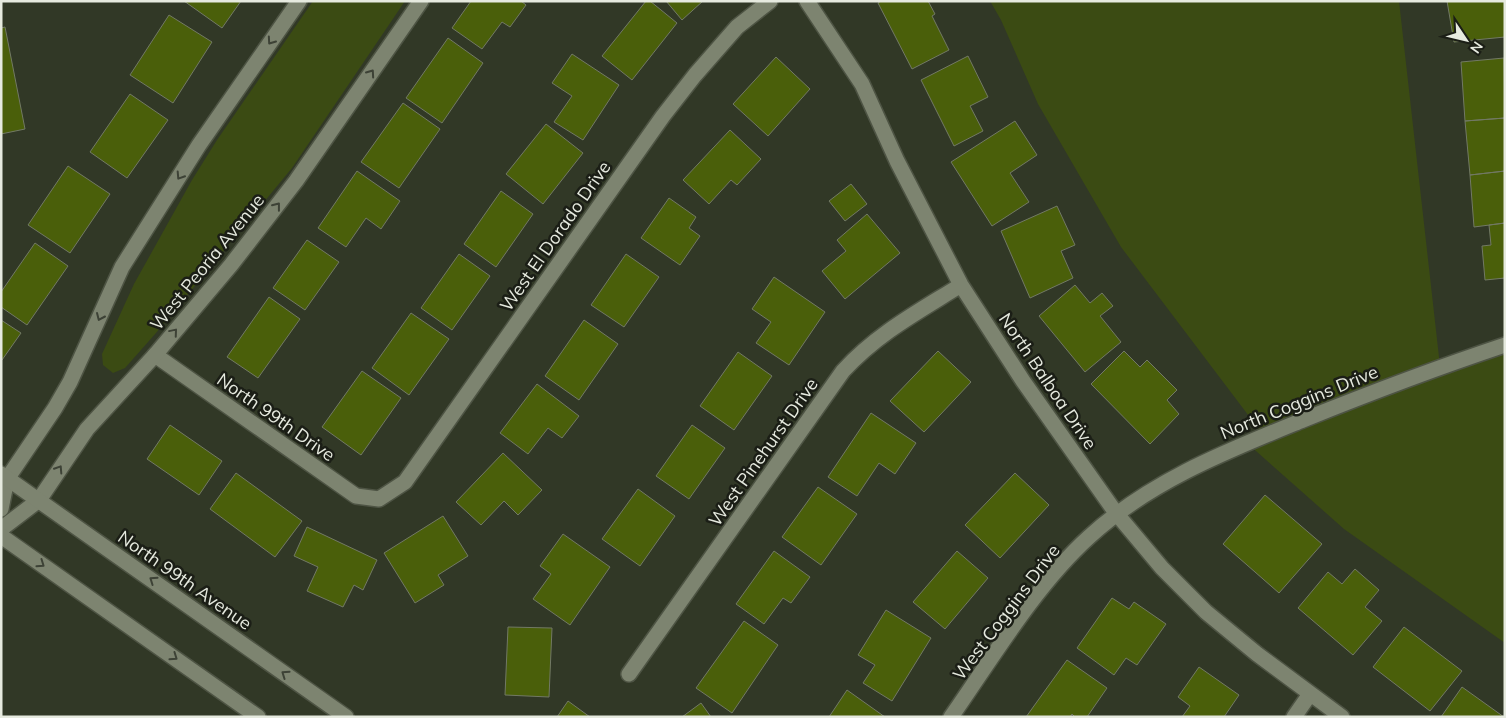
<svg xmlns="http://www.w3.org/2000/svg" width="1506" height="718" viewBox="0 0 1506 718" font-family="Mulish,sans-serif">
	<rect width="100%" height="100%" fill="#313826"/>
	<!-- green -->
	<path fill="#3b4b13" d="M313 1H405L292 168 156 333 125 368 113 373 103 365 102 354 134 284 192 180 217 140Z
		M990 1H1399L1440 366 1505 345V643L1344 529 1247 443 1264 436 1121 247 1038 104 1001 20Z"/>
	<!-- building -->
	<path fill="#4a5f0a" stroke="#727965" d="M184 1H241L222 28Z
		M471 1H521L526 5 510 27 502 22 482 49 452 28Z
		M646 1H650L677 23 632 80 602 56Z
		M666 1H703L682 20Z
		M881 1H928L935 14 932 16 949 50 912 69 878 3Z
		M1447 1H1505V37L1454 42Z
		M169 15 212 42 173 103 130 75Z
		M5 27 25 129 1 134V28Z
		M448 38 483 63 442 123 406 98Z
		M572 54 619 85 583 140 554 122 572 96 552 83Z
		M968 56 988 97 970 106 983 131 954 146 921 80Z
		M776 57 810 89 768 136 733 104Z
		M1504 58 1505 118 1465 121 1461 62Z
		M130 94 168 120 127 178 90 152Z
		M403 103 440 129 399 188 361 162Z
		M1505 118V171L1470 175 1465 121Z
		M1015 121 1037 155 1010 173 1029 202 992 226 951 162Z
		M546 124 583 153 543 204 506 174Z
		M730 130 761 159 737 185 731 180 709 204 683 180Z
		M68 166 110 194 70 253 28 225Z
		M357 171 400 201 381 229 366 218 346 247 318 228Z
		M1505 171V223L1474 227 1470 175Z
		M851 184 867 204 845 221 829 201Z
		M501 191 533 214 496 267 464 244Z
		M669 198 696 217 689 228 700 236 680 265 641 238Z
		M1057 206 1075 245 1061 251 1073 278 1030 298 1001 231Z
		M867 214 900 253 845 299 822 271 846 251 837 240Z
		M1505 223V278L1485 280 1482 246 1491 245 1489 225Z
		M307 240 339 262 305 310 273 288Z
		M35 243 68 266 27 325 1 307V292Z
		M459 254 490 276 452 330 421 308Z
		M626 254 659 277 624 327 591 305Z
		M774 277 825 312 789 365 756 343 771 322 752 309Z
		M1075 285 1090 303 1102 293 1113 306 1100 316 1121 342 1085 372 1039 316Z
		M269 297 300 319 258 378 227 357Z
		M411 313 449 339 409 395 372 368Z
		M1 320 21 333 2 360H1Z
		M584 320 618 344 579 400 545 376Z
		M938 351 971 382 924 432 890 401Z
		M1124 351 1140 367 1147 360 1177 390 1167 400 1179 414 1150 444 1091 384Z
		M738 352 772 376 734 430 700 406Z
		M362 371 401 398 361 455 322 427Z
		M537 384 579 416 562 438 548 428 528 454 500 433Z
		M871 413 916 443 895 474 879 463 857 496 828 477Z
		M170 425 222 461 199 495 147 459Z
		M692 425 725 448 689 499 656 476Z
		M503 453 542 490 518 515 504 501 481 525 456 502Z
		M236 473 302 521 275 557 210 509Z
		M1015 473 1049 505 1000 558 965 525Z
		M818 487 857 514 821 565 782 537Z
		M638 489 675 516 640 566 602 539Z
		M1265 495 1322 544 1279 593 1223 544Z
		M443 516 468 556 438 575 444 585 415 603 384 553Z
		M307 527 377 560 363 590 354 585 343 607 307 591 318 567 294 556Z
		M563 534 610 567 570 625 533 599 551 574 540 566Z
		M774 551 810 577 791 603 783 598 764 624 736 604Z
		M957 551 988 578 945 629 913 602Z
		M1355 569 1379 590 1365 607 1382 621 1353 655 1298 608 1328 572 1342 584Z
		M1112 598 1129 609 1134 602 1166 624 1137 665 1126 658 1114 675 1077 648Z
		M886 610 931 638 892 701 863 683 875 665 858 655Z
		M744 621 778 645 732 713 696 688Z
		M508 627 552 628 549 697 505 695Z
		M1404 627 1462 671 1430 711 1373 667Z
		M1067 660 1107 688 1087 717H1075L1072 714 1070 717H1026Z
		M1199 667 1239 695 1224 717H1182L1190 706 1178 697Z
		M1462 687 1504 717H1441Z
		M847 690 885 717H829Z
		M568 701 590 717H557Z
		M701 703 711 717H682Z"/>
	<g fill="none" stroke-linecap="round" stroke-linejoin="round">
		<!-- minor casing -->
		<g stroke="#4e5444" stroke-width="18">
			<path id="minor" d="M807 1 862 84 897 161 961 285 1023 381 1116 513 1162 568 1206 612 1257 654 1342 717
				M155 355 356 496 379 499 405 482 663 116 695 75 737 27 770 1
				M629 674 843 371C878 333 918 312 961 285
				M951 717C993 657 1035 586 1089 537 1150 481 1227 451 1303 420 1370 393 1436 368 1505 345
				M1294 717 1310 694"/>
		</g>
		<!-- tertiary casing -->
		<g stroke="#4e5444" stroke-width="18">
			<path id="tertiary" d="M1 509 7 479 55 408 70 382 122 267 199 145 299 1
				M1 529 39 500 87 429 155 355 231 265 296 181 421 1"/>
		</g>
		<!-- secondary casing -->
		<g stroke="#4e5444" stroke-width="18">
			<path id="secondary" d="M1 474 346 717
				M1 536 258 717"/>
		</g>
		<!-- minor -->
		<use href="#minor" stroke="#7d8470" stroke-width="15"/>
		<!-- tertiary -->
		<use href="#tertiary" stroke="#7d8470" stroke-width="15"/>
		<!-- secondary -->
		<use href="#secondary" stroke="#7d8470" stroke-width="15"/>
	</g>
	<!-- one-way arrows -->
	<defs><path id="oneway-chevron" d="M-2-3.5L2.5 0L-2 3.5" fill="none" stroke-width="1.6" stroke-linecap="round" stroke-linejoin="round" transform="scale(1.25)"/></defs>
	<g stroke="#3d4236">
		<use href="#oneway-chevron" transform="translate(271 41) rotate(125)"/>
		<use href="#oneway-chevron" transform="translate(371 73) rotate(-55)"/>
		<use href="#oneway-chevron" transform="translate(180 176) rotate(123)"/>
		<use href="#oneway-chevron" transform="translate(277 206) rotate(-52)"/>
		<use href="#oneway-chevron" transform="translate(100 317) rotate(114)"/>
		<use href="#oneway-chevron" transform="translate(174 332) rotate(-50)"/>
		<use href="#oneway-chevron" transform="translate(59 469) rotate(-57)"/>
		<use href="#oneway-chevron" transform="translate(41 564) rotate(35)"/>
		<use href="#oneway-chevron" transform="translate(153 580) rotate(-145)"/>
		<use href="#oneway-chevron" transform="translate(174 657) rotate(35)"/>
		<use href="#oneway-chevron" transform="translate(285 674) rotate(-145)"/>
	</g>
	<g text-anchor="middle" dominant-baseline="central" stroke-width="5" stroke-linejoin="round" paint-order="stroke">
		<!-- street labels -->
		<g font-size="18" fill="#e6eadf" stroke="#1b1e16">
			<text transform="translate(555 236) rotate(-55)">West El Dorado Drive</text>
			<text transform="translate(207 262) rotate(-51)">West Peoria Avenue</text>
			<text transform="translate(1048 381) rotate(56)">North Balboa Drive</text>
			<text transform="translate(1299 402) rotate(-22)">North Coggins Drive</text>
			<text transform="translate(276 417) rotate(35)">North 99th Drive</text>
			<text transform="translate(763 452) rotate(-55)">West Pinehurst Drive</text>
			<text transform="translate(185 580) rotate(35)">North 99th Avenue</text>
			<text transform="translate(1006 612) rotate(-53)">West Coggins Drive</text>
		</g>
	</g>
	<!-- border -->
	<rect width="1506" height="718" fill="none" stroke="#e6eadf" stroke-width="5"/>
	<!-- north arrow -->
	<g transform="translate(1466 40) rotate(125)" stroke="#1b1e16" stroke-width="4" paint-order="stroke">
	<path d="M0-4L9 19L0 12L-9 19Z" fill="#e6eadf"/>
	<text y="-8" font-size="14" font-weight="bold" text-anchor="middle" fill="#e6eadf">N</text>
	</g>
</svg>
